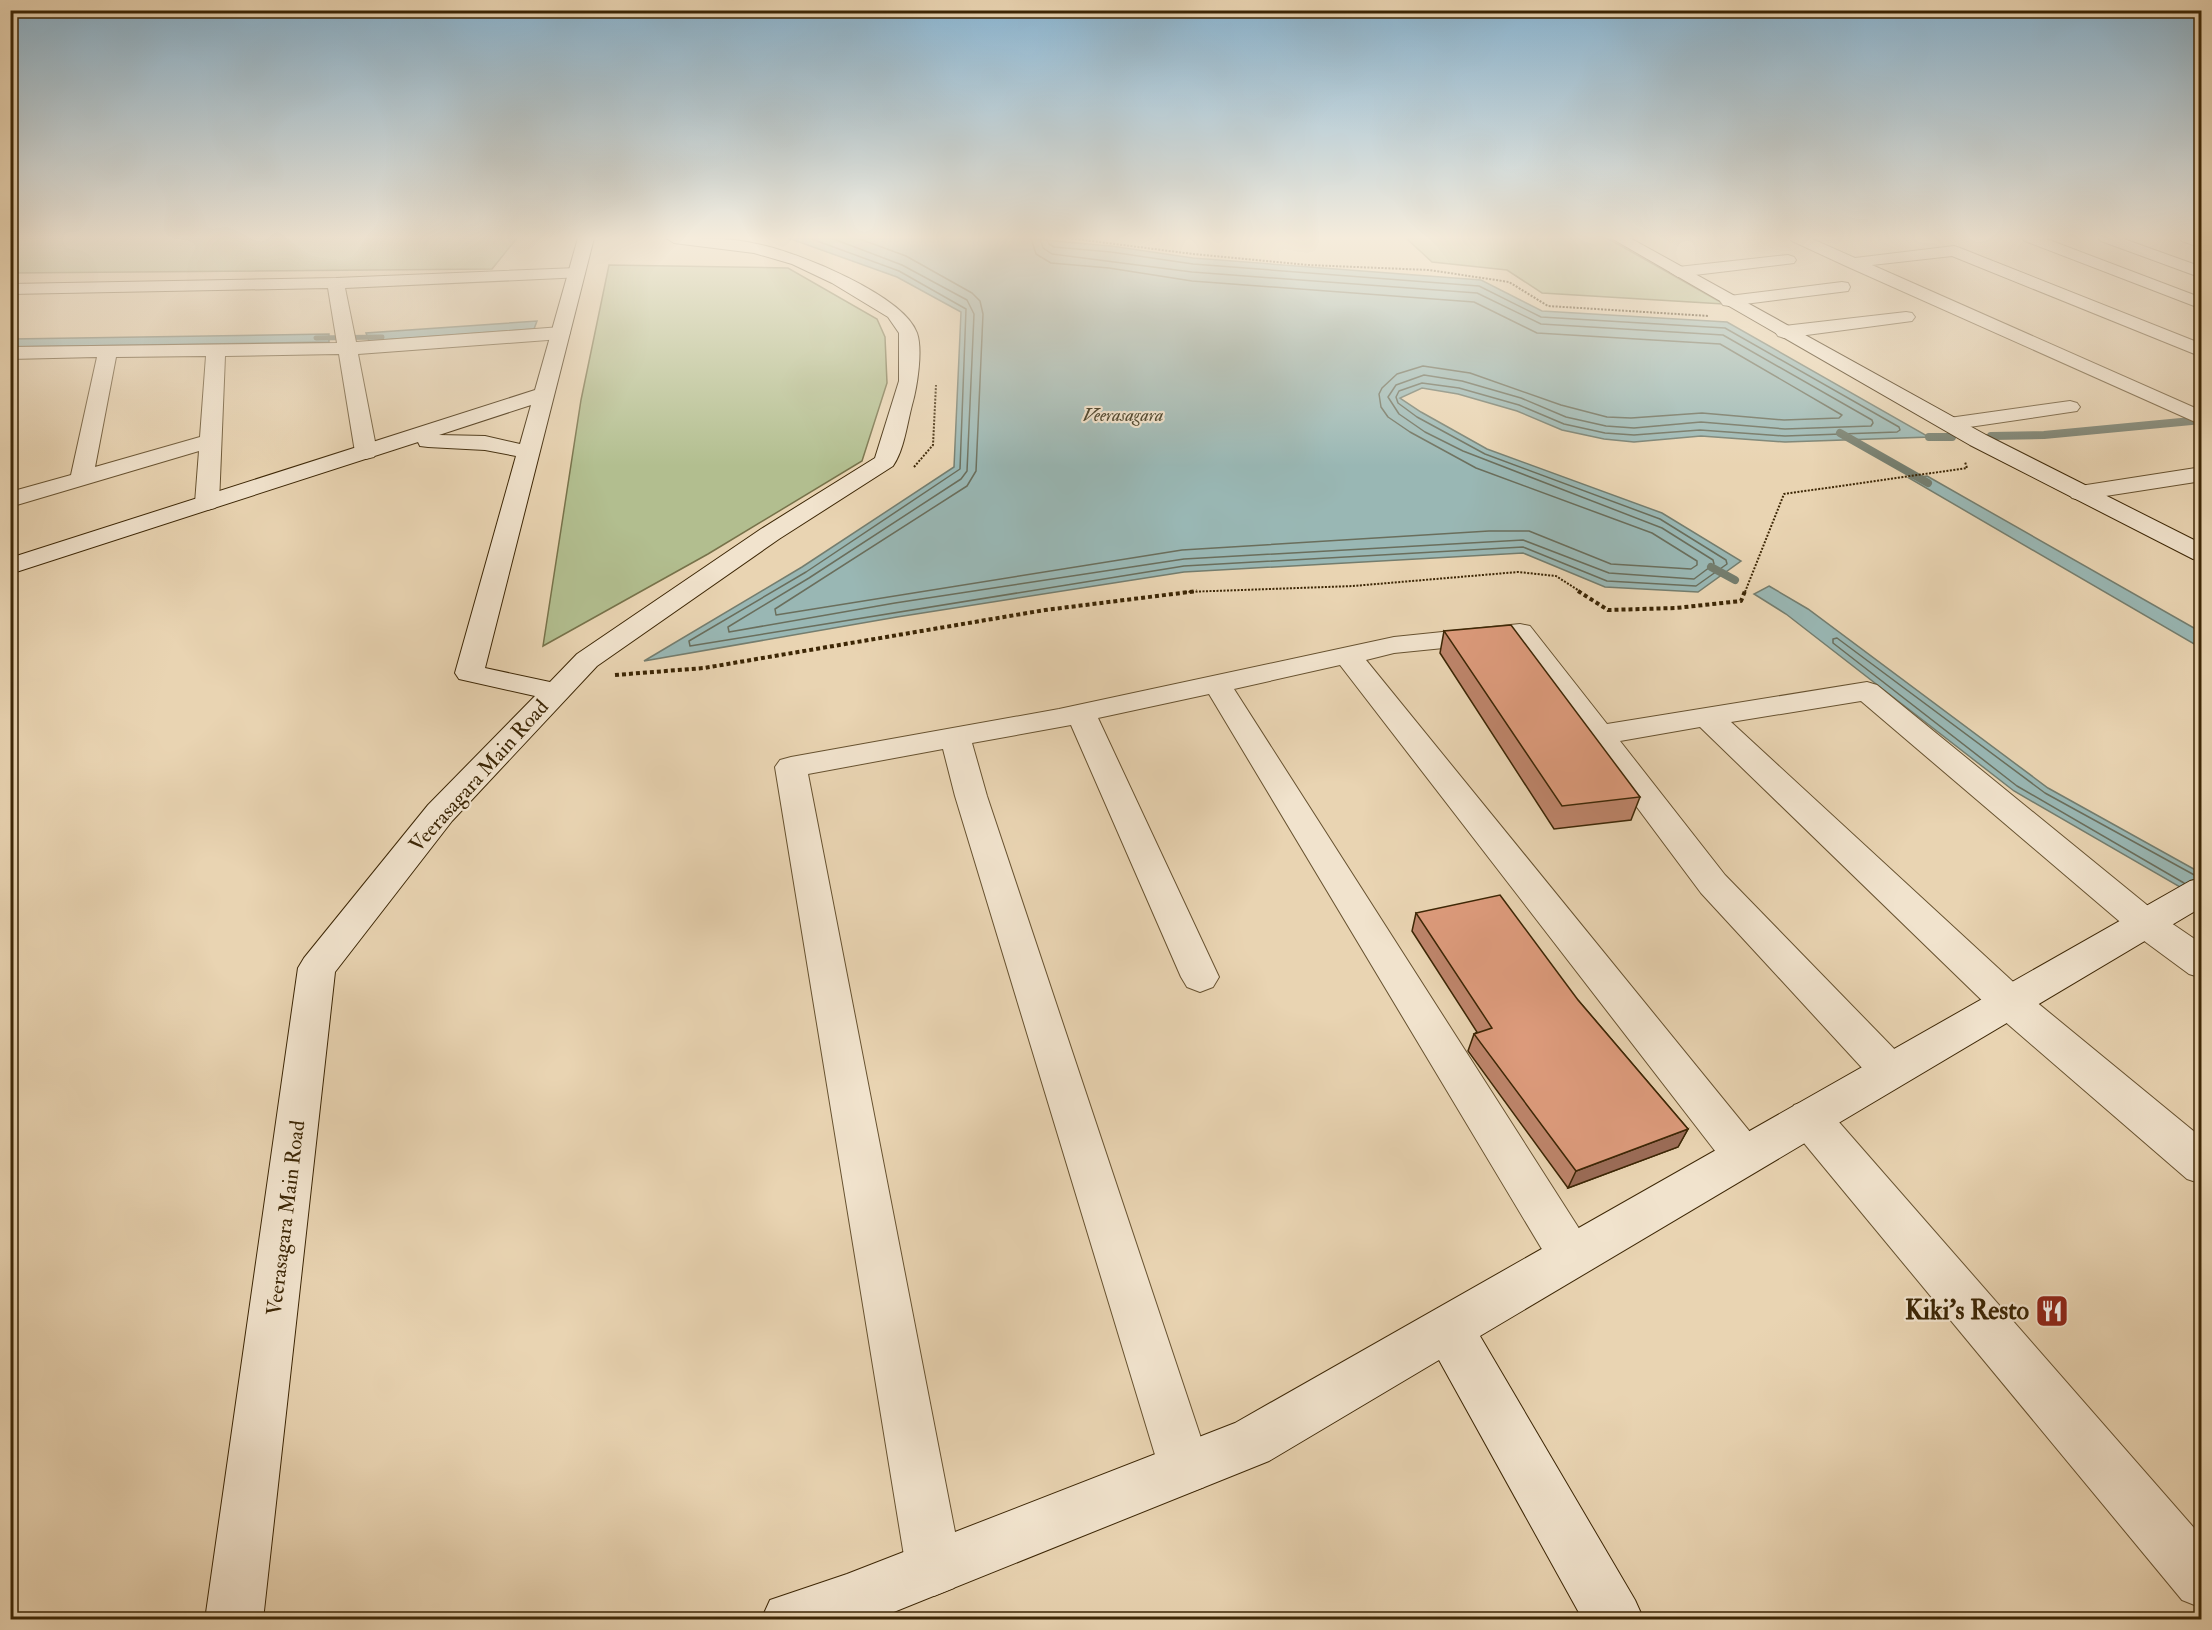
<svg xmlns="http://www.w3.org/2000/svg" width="2212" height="1630" viewBox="0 0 2212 1630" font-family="'IM FELL Double Pica',serif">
	<rect width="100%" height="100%" fill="#e9d4b2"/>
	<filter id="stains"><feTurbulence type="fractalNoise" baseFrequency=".00333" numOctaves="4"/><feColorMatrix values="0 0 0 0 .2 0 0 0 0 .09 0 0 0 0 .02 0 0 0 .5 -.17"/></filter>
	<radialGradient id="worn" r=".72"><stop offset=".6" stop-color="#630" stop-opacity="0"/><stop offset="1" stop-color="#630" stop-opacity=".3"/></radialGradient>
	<!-- green -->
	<path fill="#b2be8f" stroke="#77724a" stroke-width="1.5" d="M10 238H517L492 269 11 273Z
		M1406 238H1607L1724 304 1542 293 1507 270 1432 262Z
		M609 265 788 268 877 319 885 337 887 383 862 461 708 554 543 646 581 400Z"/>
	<!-- water -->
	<path fill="#99b7b4" stroke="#747d6e" stroke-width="1.5" d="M788 238H1021L1111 246 1193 258 1481 280 1542 311 1727 322 1929 437 1785 442 1701 436 1634 442 1604 439 1562 430 1517 411 1458 394 1422 388 1400 398 1421 412 1487 449 1662 513 1741 561 1698 592 1605 587 1523 553 1184 572 897 617 644 661 802 567 954 467 961 312 897 277Z
		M537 321 534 329 369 341 366 333Z
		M329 334V342L10 347 11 339Z
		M1927 476 2201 632V648L1909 478Z
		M1769 586 1808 609 2048 788 2201 873V890L2192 894 2014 791 1786 614 1754 594Z"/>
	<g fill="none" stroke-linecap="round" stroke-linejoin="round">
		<!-- shore -->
		<path stroke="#6a6e5c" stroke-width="1.5" d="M809 238 899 271 966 309 960 469 806 572 689 641 690 646 1184 566 1523 547 1607 581 1696 586 1727 564 1726 560 1660 519 1485 454 1417 417 1398 403 1396 397 1399 391 1422 383 1459 388 1519 405 1564 424 1605 433 1634 435 1700 430 1785 436 1897 432 1900 430 1899 427 1725 328 1541 317 1479 286 1193 264 1111 252 1054 247 1049 244 1047 238
			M831 238 902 265 967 300 974 314 967 471 961 479 809 578 728 627 729 632 895 603 1184 559 1523 540 1609 573 1694 579 1714 564 1713 560 1662 528 1463 451 1425 432 1399 414 1388 397 1396 385 1424 375 1462 381 1521 398 1566 417 1606 426 1634 428 1701 422 1785 429 1871 426 1873 423 1872 420 1723 335 1541 324 1477 293 1192 272 1052 254 1043 248 1040 238
			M857 238 906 256 972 293 980 301 983 314 976 471 967 486 775 609 776 615 1182 550 1489 531H1529L1611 564 1691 569 1697 565V561L1652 533 1476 468 1410 432 1388 417 1381 407 1379 394 1382 388 1397 374 1423 366 1470 373 1561 405 1607 417 1631 418 1702 413 1784 420 1839 418 1842 415 1720 344 1537 333 1474 302 1192 281 1109 268 1051 263 1036 254 1031 238
			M2184 883 2017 786 1833 643V639L1837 638 2045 793 2198 877"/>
		<!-- stream-far1 -->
		<path stroke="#747d6e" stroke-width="5" d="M316 338 382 337"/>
		<!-- stream -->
		<path stroke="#747d6e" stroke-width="8" d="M1840 433 1928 483
			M1991 436 2044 435 2202 420
			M1929 437H1952
			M1711 567 1735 580"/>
		<!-- street casing -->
		<g stroke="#675230" stroke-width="2">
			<path id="street" d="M1789 238H1810L1855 258 1954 246 1960 248 2202 344V357L1952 256 1872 265 2202 411V425L1846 266 1792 241Z
				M2022 238H2044L2202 298V309L2025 241Z
				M2098 238H2121L2202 267V278L2101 241Z
				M2179 238H2202V248L2182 241Z
				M1788 255 1794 257 1796 260 1794 263 1678 277 1670 272 1678 267Z
				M577 268 583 269 585 273 583 277 345 288 356 342 561 327 567 329 570 333 567 337 561 339 358 354 377 452 374 457 366 459 358 457 355 452 339 354 225 356 219 503 215 508 207 510 199 508 195 503 199 451 10 507V492L71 475 97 357 10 359V347L337 343 328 288 10 294V284L336 278ZM206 356 200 437 95 467 116 357Z
				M1842 282 1848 283 1850 287 1848 291 1729 306 1723 305 1720 301 1723 297 1729 296Z
				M1906 312 1912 313 1915 317 1912 321 1784 338 1778 336 1775 332 1778 328 1784 326Z
				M2070 401 2077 403 2080 407 2077 411 1949 430 1942 428 1938 424 1942 420 1949 418Z
				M2202 467V481L2080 500 2072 498 2068 493 2072 488 2080 486Z
				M1520 624 1530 626 1607 724 1867 682 1877 685 2158 914 2202 944V978L2189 974 2132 932 1861 701 1731 722 2023 991 2202 1138V1184L2187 1179 1995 1013 1700 727 1620 741 1725 875 1904 1059 1910 1071 1904 1083 1890 1088 1876 1083 1701 893 1513 641 1394 653 1366 660 1759 1143 1766 1156 1759 1169 1744 1175 1729 1169 1340 665 1234 689 1587 1241 1594 1256 1587 1271 1571 1278 1555 1271 1209 694 1098 718 1219 977 1213 987 1200 992 1187 987 1181 977 1071 725 972 743 987 796 1211 1468 1204 1487 1185 1494 1166 1487 1159 1468 955 796 943 749 808 774 962 1568 954 1588 934 1596 914 1588 906 1568 775 767 780 760 791 757 1059 709 1394 637Z
				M1809 1100 1824 1105 2202 1537V1608L2182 1600 1794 1131 1788 1118 1794 1105Z"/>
		</g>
		<!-- secondary casing -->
		<g stroke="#3c2605" stroke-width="2">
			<path id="secondary" d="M578 238H594L485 668 550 682 577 654 761 529 875 458 899 381V333L888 317 832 283 792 264 754 253 674 243 666 238C697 238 727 237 757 244 795 251 904 295 917 333 923 350 917 388 912 405 907 424 904 450 893 466L779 539 597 666 452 821 335 972 263 1620H205L298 968 304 958 428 805 535 696 459 679 455 673 516 456 485 450 428 447 420 446 418 442 10 574V558L535 390ZM531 405 520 444 485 436 439 435Z
				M1611 238H1630L1986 435 2202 544V561L2193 559 1970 445Z
				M2202 878V907L1480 1336 1635 1600 1644 1620H1583L1439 1360 1269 1461 874 1620H761L770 1600 847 1574 1235 1423 2190 881Z"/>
		</g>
		<!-- path-far1 -->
		<path stroke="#3c2605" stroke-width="2" stroke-dasharray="2 1.5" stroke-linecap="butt" d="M1068 238 1193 254 1308 265 1429 270 1509 282 1548 306 1709 316
			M914 467 933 445 936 385
			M1185 592 1353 586 1518 572 1556 576 1581 592
			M1745 592 1784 494 1967 468 1965 462"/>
		<!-- path -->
		<path stroke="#3c2605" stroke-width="4" stroke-dasharray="4 3" stroke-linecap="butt" d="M1578 591 1608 610 1676 608 1741 601 1745 591
			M615 675 704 668 1045 610 1197 591"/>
		<!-- street -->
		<use href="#street" fill="#f1e3cd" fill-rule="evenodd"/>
		<!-- secondary -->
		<use href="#secondary" fill="#f1e3cd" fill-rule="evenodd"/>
	</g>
	<!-- wall -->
	<path fill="#be856b" stroke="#3c2605" stroke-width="1.5" d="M1444 631 1640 797 1631 820 1554 829 1440 653Z
		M1416 913 1578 1000 1688 1129 1678 1147 1568 1188 1468 1051 1474 1034 1477 1032 1412 931Z"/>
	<!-- shaded-wall -->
	<path fill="#9b6c57" stroke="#3c2605" stroke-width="1.5" d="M1688 1129 1678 1147 1568 1188 1576 1171Z"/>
	<!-- building -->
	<path fill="#dd9b7c" stroke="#3c2605" stroke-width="1.5" d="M1511 625 1640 797 1562 806 1444 631Z
		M1500 895 1578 1000 1688 1129 1576 1171 1474 1034 1492 1028 1416 913Z"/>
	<!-- sky -->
	<linearGradient id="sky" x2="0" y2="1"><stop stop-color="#88b5d3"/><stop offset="0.51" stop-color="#f5ecdc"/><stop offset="1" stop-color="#f5ecdc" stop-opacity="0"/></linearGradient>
	<rect width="2212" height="466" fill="url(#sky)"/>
	<!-- icons -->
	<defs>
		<g id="restaurant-square" transform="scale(1.725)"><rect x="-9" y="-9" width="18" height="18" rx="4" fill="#8f2418" stroke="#f1e3cd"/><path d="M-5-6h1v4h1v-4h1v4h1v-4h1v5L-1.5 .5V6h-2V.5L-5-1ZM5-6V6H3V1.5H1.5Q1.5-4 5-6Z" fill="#fff"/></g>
	</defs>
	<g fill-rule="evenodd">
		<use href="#restaurant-square" x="2052" y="1311"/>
	</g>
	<g text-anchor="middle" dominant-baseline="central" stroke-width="4.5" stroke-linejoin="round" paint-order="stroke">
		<!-- far-water labels -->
		<g font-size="18" font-style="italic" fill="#534a31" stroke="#f1e3cd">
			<text x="1123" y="415">Veerasagara</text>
		</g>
		<!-- street labels -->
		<g font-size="21" fill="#3c2605" stroke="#f1e3cd">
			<text transform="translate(479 776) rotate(-48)">Veerasagara Main Road</text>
			<text transform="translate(286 1218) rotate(-83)">Veerasagara Main Road</text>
		</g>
		<!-- near-poi labels -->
		<g font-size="26" font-weight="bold" fill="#3c2605" stroke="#f1e3cd" text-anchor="end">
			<text x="2029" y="1311">Kiki's Resto</text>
		</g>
	</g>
	<!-- margin -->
	<rect width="2212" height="1630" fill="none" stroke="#e9d4b2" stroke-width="36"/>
	<rect x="12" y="12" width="2188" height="1606" fill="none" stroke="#3c2605" stroke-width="3"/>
	<rect x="18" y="18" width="2176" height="1594" fill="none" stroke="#3c2605" stroke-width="1.5"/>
	<rect width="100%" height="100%" filter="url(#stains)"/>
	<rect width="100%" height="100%" fill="url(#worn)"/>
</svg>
